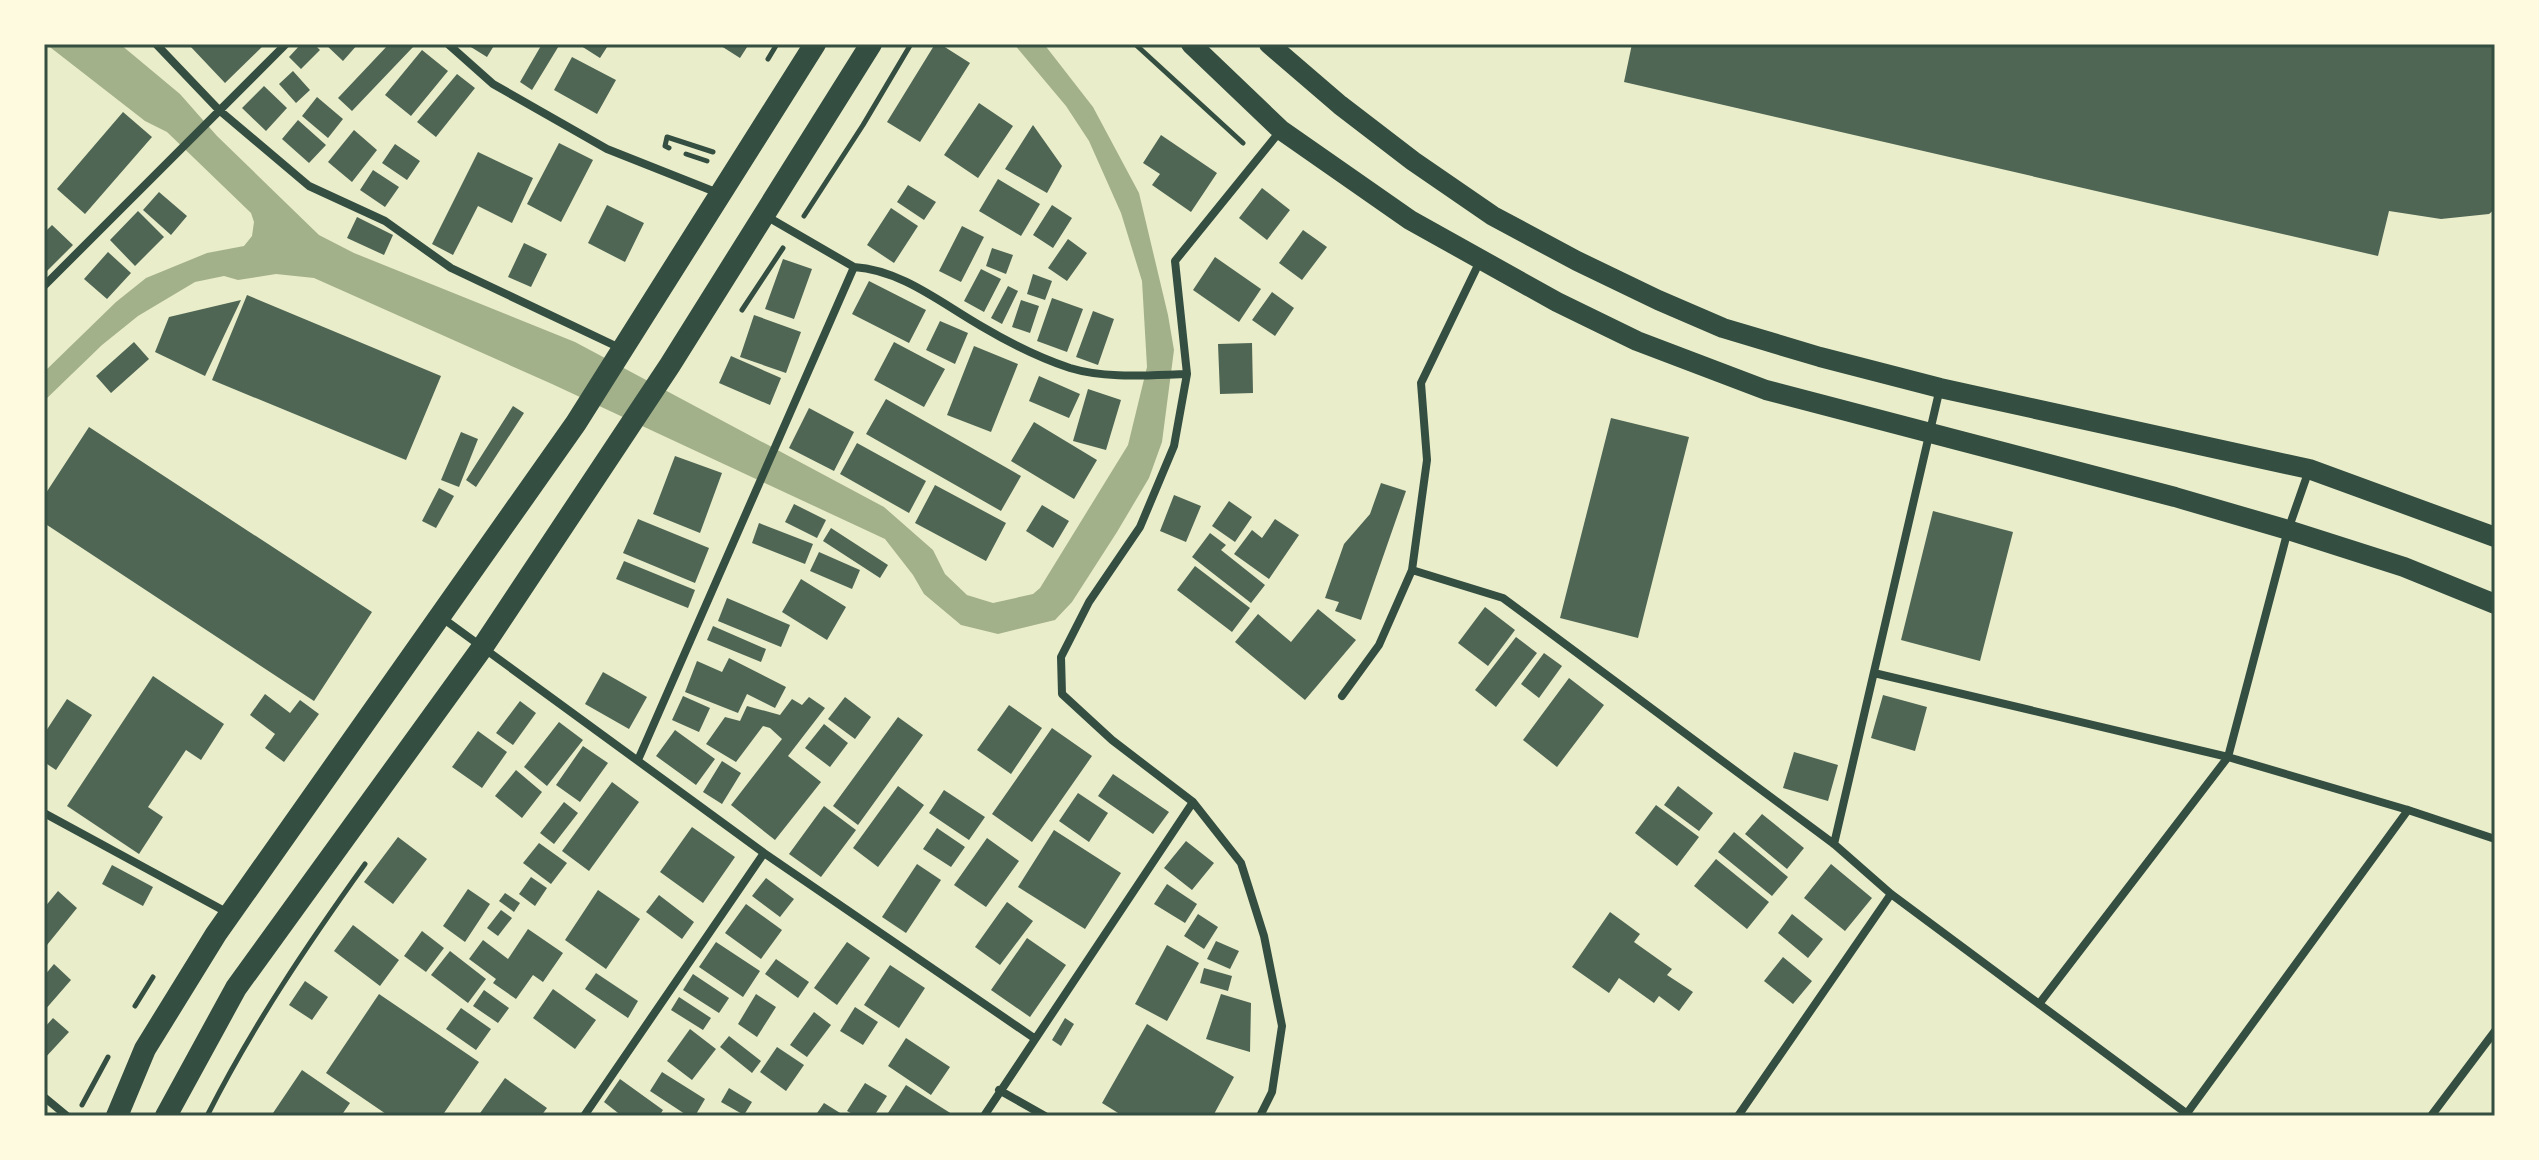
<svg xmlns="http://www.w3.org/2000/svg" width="2539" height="1160" viewBox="0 0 2539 1160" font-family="Helvetica,sans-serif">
	<rect width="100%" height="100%" fill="#e9edc9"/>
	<!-- water -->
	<path fill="#a3b18a" d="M46 44H120L180 94 217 136 319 235 354 253 575 342 884 507 933 550 945 574 967 595 993 603 1033 594 1040 588 1128 445 1147 367 1142 281 1121 213 1089 141 1066 106 1014 44H1044L1093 107 1139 193 1168 315 1174 350 1162 442 1149 478 1117 532 1072 602 1055 620 998 634 961 625 924 594 913 575 885 539 552 384 314 278 276 274 238 280 224 276 195 282 138 316 102 345 44 401V372L116 302 146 278 207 253 244 246 252 236 254 222 251 213 167 132 145 121Z"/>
	<!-- building -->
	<path fill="#4f6655" d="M192 44H265L225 83 190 46Z
		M301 44H314L320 50 301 69 289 57Z
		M325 44H358L343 61Z
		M389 44 414 46 352 111 338 98Z
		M466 44H495L487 57Z
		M542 44H560L532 90 520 82Z
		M578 44H609L600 58Z
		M718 44H749L740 58Z
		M935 44H940L970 63 920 142 887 122Z
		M1632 44H2495V209L2489 214 2441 219 2389 211 2378 256 1624 82Z
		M422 50 448 71 411 116 385 95Z
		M572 57 616 80 597 114 554 90Z
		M293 71 310 90 296 103 279 84Z
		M457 74 475 88 436 137 417 122Z
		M264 86 287 108 266 131 242 108Z
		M317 97 343 119 328 138 302 116Z
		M979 103 1013 126 978 178 944 155Z
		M123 112 152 137 85 214 57 189Z
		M298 120 326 145 309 163 282 139Z
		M1033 125 1062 166 1047 193 1005 169Z
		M354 130 377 150 352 182 328 162Z
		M1161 135 1217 173 1191 212 1152 185 1160 174 1143 163Z
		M559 143 593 160 561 222 527 204Z
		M395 144 420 161 407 180 382 163Z
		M478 152 533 178 512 223 478 206 453 255 432 244Z
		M373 170 399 187 385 207 360 190Z
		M998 179 1040 204 1021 236 979 211Z
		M908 185 936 202 924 220 897 202Z
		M1262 188 1290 210 1267 240 1239 218Z
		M159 192 187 216 171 235 143 210Z
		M607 205 644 223 625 262 588 243Z
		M1052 205 1072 218 1053 248 1033 235Z
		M891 208 918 226 894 263 867 245Z
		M138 211 164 237 135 266 110 240Z
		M357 217 393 235 384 255 347 238Z
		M52 225 73 245 44 274V233Z
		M962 226 984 237 961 282 939 271Z
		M1303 230 1327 247 1302 280 1279 263Z
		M1068 239 1087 253 1067 281 1048 268Z
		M524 243 547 254 531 287 508 277Z
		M992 248 1013 255 1006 274 986 266Z
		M108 252 131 273 107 299 84 279Z
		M1215 257 1261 289 1239 322 1193 290Z
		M783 259 812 269 794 319 765 309Z
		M981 269 1001 279 984 312 964 301Z
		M1033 274 1052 281 1045 300 1027 294Z
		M869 281 926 310 909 343 852 314Z
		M1008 286 1018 291 1002 324 991 318Z
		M1272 292 1294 308 1275 336 1252 320Z
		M247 295 441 376 406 460 212 380Z
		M1052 298 1083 309 1067 352 1037 341Z
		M241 300 205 376 155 352 169 317Z
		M1021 300 1039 306 1030 333 1012 327Z
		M1093 311 1114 319 1098 365 1076 357Z
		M754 315 801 332 786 373 740 357Z
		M940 321 968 333 955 364 926 350Z
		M134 342 149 359 111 393 96 376Z
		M894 342 945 369 924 407 874 380Z
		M1252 343 1253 393 1220 394 1218 344Z
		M974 346 1018 364 991 432 947 415Z
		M731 356 781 378 770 405 719 383Z
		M1039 376 1080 394 1069 418 1029 401Z
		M1088 389 1121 400 1106 450 1073 441Z
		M886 399 1021 476 1001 511 866 434Z
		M513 406 524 413 476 487 466 480Z
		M809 408 854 432 834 471 789 448Z
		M1611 418 1689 437 1638 638 1560 618Z
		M1034 422 1097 460 1074 499 1011 461Z
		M89 427 372 612 314 701 44 523V496Z
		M461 432 478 439 459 487 441 480Z
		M857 443 926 481 909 513 840 474Z
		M675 456 722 473 700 533 653 514Z
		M1381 483 1406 491 1361 620 1335 611 1339 602 1325 598 1344 544 1370 514Z
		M935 485 1006 523 986 561 915 523Z
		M439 488 454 496 436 528 422 521Z
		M1174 495 1201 506 1186 542 1160 531Z
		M1229 501 1252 517 1235 542 1212 526Z
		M794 504 826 520 817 538 785 522Z
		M1042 505 1069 521 1053 548 1026 531Z
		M1933 511 2013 532 1980 661 1901 640Z
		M638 519 709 548 695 583 623 553Z
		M1275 519 1299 535 1269 579 1234 554 1252 530 1262 538Z
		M759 523 813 544 805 564 752 543Z
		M831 528 888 565 880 578 823 541Z
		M1210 533 1226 545 1221 550 1265 585 1251 603 1192 557Z
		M819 552 860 570 852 589 810 571Z
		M624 561 695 590 688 608 616 579Z
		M1195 566 1250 608 1232 632 1177 590Z
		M801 579 846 607 827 640 782 612Z
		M727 598 790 625 781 647 718 621Z
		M1485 607 1515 630 1488 666 1458 643Z
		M1318 609 1356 640 1305 700 1235 642 1258 614 1291 642Z
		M713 626 766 649 761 662 707 640Z
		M1516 637 1537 653 1496 707 1475 690Z
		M1544 653 1562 666 1539 698 1521 684Z
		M729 658 786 687 775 708 747 694 738 713 685 692 697 661 722 672Z
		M603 672 647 697 629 729 585 704Z
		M153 676 224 724 201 760 186 750 148 807 163 817 139 854 67 806Z
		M1569 678 1604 705 1557 767 1523 740Z
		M265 694 290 713 300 700 319 714 284 762 265 748 275 734 250 715Z
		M1883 695 1927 707 1915 751 1871 738Z
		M683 696 710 708 699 732 672 720Z
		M809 697 825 708 788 756 821 782 775 840 731 805 782 739 770 728 763 726 736 762 706 744 725 717 740 721 747 706 780 715 792 699 802 705Z
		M845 697 871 717 855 739 828 719Z
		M67 699 92 715 56 770 44 762V734Z
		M520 701 536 713 513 745 496 733Z
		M1009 705 1042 728 1011 774 977 750Z
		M898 717 923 735 858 825 833 806Z
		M559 722 583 740 547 786 524 767Z
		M824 724 848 743 830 767 805 748Z
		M1052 728 1092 756 1032 842 992 814Z
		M675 730 715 759 696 785 656 756Z
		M478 731 507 752 482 788 452 767Z
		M583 746 608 763 580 802 556 785Z
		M1794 752 1838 765 1828 801 1783 788Z
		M722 761 741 773 722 804 703 792Z
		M516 770 542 792 522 818 495 796Z
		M1113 774 1169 812 1153 834 1098 796Z
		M612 782 639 802 589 871 562 851Z
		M898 786 924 805 878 867 853 848Z
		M1678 786 1713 813 1699 831 1664 805Z
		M944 790 985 817 969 840 929 813Z
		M1078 793 1108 813 1089 842 1059 821Z
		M564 802 578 813 554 844 540 833Z
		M1656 805 1699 837 1677 866 1635 833Z
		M824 806 856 830 821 877 789 854Z
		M1762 814 1804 848 1787 869 1745 834Z
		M692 827 735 857 703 903 660 872Z
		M937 828 965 847 951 867 923 849Z
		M1054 830 1121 873 1085 929 1018 887Z
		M1734 832 1788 877 1772 896 1718 852Z
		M398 837 427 859 393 904 364 882Z
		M987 838 1019 861 986 907 954 885Z
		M1186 841 1214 863 1192 890 1164 868Z
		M539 843 567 863 551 884 523 863Z
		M1716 859 1769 902 1747 929 1694 886Z
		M917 864 941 880 906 933 882 917Z
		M1831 864 1872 898 1845 931 1804 898Z
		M112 865 153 887 143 906 102 884Z
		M531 877 547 888 535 906 519 894Z
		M766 878 794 899 780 917 752 896Z
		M1167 884 1197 904 1185 923 1154 904Z
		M468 889 490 904 465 942 443 926Z
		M598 890 640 919 606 969 565 940Z
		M58 891 77 908 47 945 44 942V908Z
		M505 893 520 903 514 912 499 901Z
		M659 895 694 922 682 939 646 912Z
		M1007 902 1033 921 1000 965 975 947Z
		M746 904 782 930 761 959 725 933Z
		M501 910 512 918 498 936 487 928Z
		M1610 912 1640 934 1634 942 1672 969 1667 975 1693 992 1679 1011 1659 996 1654 1003 1619 978 1609 993 1572 967Z
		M1198 914 1218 927 1204 949 1184 936Z
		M1792 914 1823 939 1808 958 1778 933Z
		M353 925 399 960 380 986 334 951Z
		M528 929 563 953 543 982 533 975 516 999 493 983 496 979 469 959 483 940 508 959Z
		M422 931 444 948 426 972 404 956Z
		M1027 938 1066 965 1030 1017 991 990Z
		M1216 941 1239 951 1230 969 1207 959Z
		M716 942 760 971 743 997 699 967Z
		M847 942 870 958 837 1005 814 988Z
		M1167 945 1199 963 1167 1021 1135 1004Z
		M450 951 486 979 468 1003 431 975Z
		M1783 957 1812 981 1793 1004 1764 981Z
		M776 959 809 982 798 998 765 974Z
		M54 964 71 980 44 1011V976Z
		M890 965 925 988 899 1028 864 1005Z
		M1204 968 1232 976 1228 991 1200 983Z
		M596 973 638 1001 628 1018 585 989Z
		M693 974 729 998 719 1013 683 990Z
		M305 981 328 997 312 1020 289 1005Z
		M553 989 596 1020 575 1049 533 1018Z
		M484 990 509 1008 498 1023 473 1006Z
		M379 994 479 1062 442 1116H389L326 1073Z
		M756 994 776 1007 757 1037 738 1024Z
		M1221 994 1251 1003 1250 1052 1206 1039Z
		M679 997 711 1018 703 1030 671 1010Z
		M855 1007 878 1022 863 1045 840 1031Z
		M461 1008 491 1029 476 1050 446 1029Z
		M814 1012 831 1025 807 1057 790 1045Z
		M53 1018 69 1032 44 1059V1028Z
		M1065 1018 1074 1024 1061 1046 1052 1040Z
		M1147 1024 1234 1077 1213 1116H1123L1102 1103Z
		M690 1029 716 1049 692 1080 667 1061Z
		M729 1036 761 1061 752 1073 720 1047Z
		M906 1038 950 1067 931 1095 888 1066Z
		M777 1047 804 1065 786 1091 760 1072Z
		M302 1070 350 1103 341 1116H271Z
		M662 1072 705 1099 695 1116H688L650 1091Z
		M505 1078 547 1108 541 1116H478Z
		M620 1079 663 1110 659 1116H622L604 1102Z
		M865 1083 887 1096 874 1116H856L847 1111Z
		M906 1085 955 1116H886Z
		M729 1088 752 1102 744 1115 721 1102Z
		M824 1103 845 1116H815Z"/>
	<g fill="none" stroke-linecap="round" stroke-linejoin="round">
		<!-- path -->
		<path stroke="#344e41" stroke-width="5" d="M1135 44 1243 143
			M768 59 777 44
			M669 148 665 146 667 137 713 152
			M686 154 707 161
			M804 216 863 125 911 44
			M742 310 783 248
			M135 1006 153 977
			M82 1105 108 1057
			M207 1116C252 1027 307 945 365 864"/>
		<!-- minor -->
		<path stroke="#344e41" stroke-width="8" d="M156 44 219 110 309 186 385 221 451 268 622 349
			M448 44 493 84 607 149 718 193
			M1480 261 1421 383 1427 460 1412 570 1503 598 1834 844 1891 894 2190 1116
			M854 267C901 270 941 303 981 326 1008 342 1040 358 1070 368 1106 379 1149 375 1187 374
			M44 286 286 44
			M441 617 764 853 1034 1038
			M1874 673 2228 757 2408 810 2495 839
			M1342 696 1379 645 1412 570
			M638 760 854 267 766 216
			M44 813 230 914
			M1834 844 1940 388
			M2039 1004 2228 757 2288 530 2309 470
			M999 1090 1045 1116
			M44 1097 67 1116
			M584 1116 764 853
			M984 1116 1193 802
			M1260 1116 1272 1092 1282 1026 1264 936 1241 863 1193 802 1112 740 1062 694 1061 657 1089 602 1140 527 1174 446 1187 374 1175 261 1281 130
			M1738 1116 1891 894
			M2185 1116 2408 810
			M2431 1116 2495 1031"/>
		<!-- primary -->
		<path stroke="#344e41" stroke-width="20" d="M1191 44 1281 130 1410 220 1557 302 1637 341 1766 390 2175 497 2288 530 2404 567 2495 604
			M1269 44 1340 105 1413 161 1493 216 1577 261 1658 300 1723 328 1820 357 1940 388 2309 469 2495 537"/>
		<!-- trunk -->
		<path stroke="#344e41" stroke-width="22" d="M117 1116 145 1049 216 934 576 423 815 44
			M166 1116 236 988 482 648 670 365 871 44"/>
	</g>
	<!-- border -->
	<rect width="2539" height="1160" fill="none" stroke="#fefae0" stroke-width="92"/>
	<rect x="46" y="46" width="2447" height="1068" fill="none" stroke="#344e41" stroke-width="3"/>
</svg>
